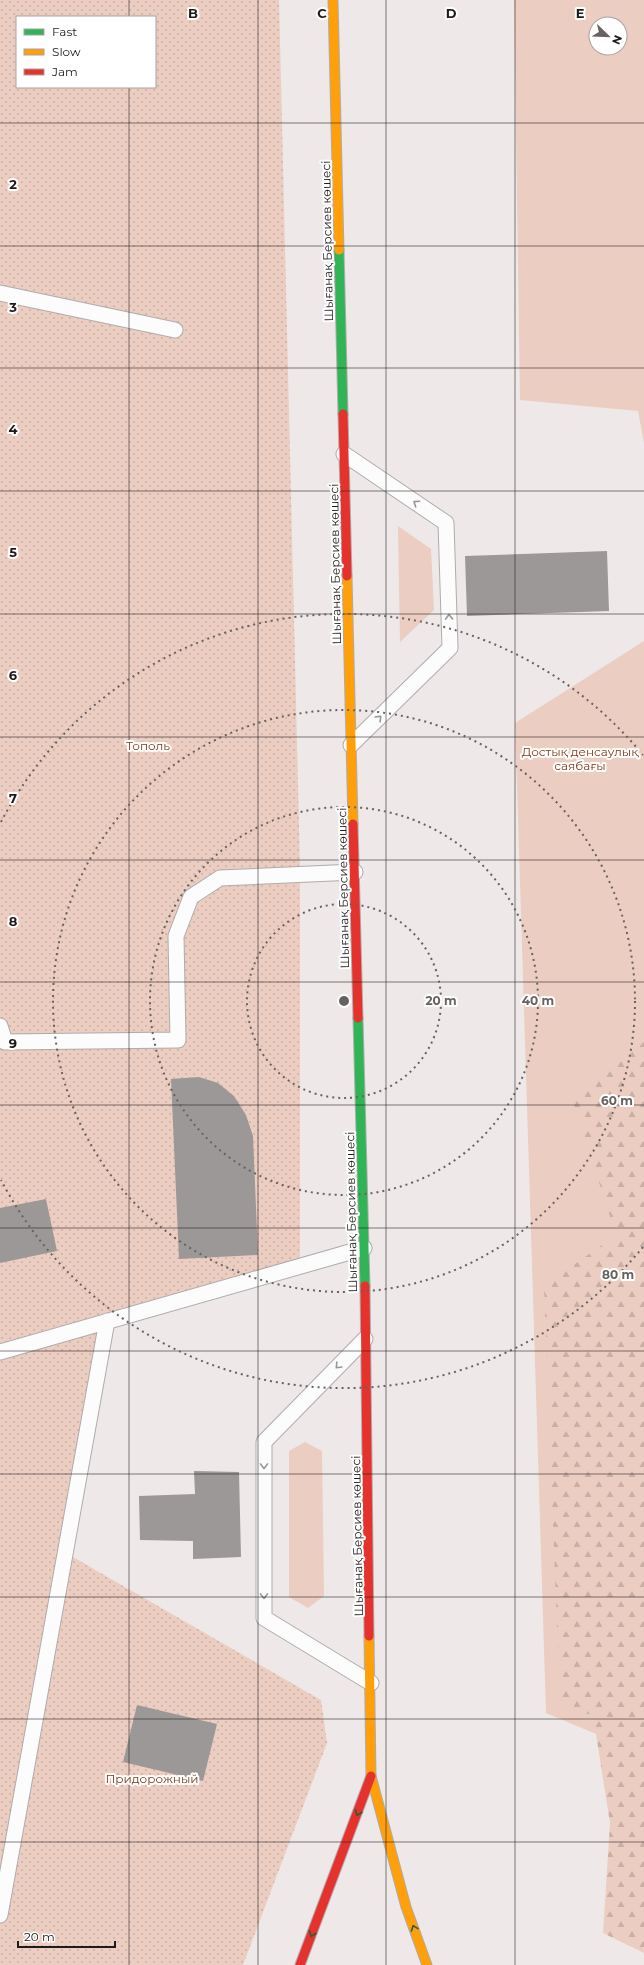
<svg xmlns="http://www.w3.org/2000/svg" width="644" height="1965" viewBox="0 0 644 1965" font-family="Montserrat,sans-serif">
	<defs>
		<pattern id="forest-firs" width="22" height="20" patternUnits="userSpaceOnUse"><rect width="22" height="20" fill="#eccdc1"/><path d="M5 1l3.5 6h-7zM16 11l3.5 6h-7z" fill="#caafa5"/></pattern>
		<pattern id="garden-dots" width="8" height="8" patternUnits="userSpaceOnUse"><rect width="8" height="8" fill="#eccdc1"/><path d="M2 2h.1M6 6h.1" fill="none" stroke="#caafa5" stroke-width="1.8" stroke-linecap="round"/></pattern>
	</defs>
	<rect width="100%" height="100%" fill="#eee8e8"/>
	<!-- green -->
	<path fill="#eccdc1" fill-rule="evenodd" d="M514 0H644V443L638 411 520 400ZM596 24H620V48H596Z
		M398 526 431 549 434 610 400 642Z
		M644 641V1754L546 1713 515 723Z
		M305 1442 322 1451 324 1596 308 1608 289 1597V1451Z"/>
	<!-- forest -->
	<path fill="url(#forest-firs)" d="M644 1042V1953L603 1933 610 1823 593 1715 560 1708 544 1286 616 1235 573 1102Z"/>
	<!-- garden -->
	<path fill="url(#garden-dots)" fill-rule="evenodd" d="M0 0H279L300 868V1257L113 1321 66 1553 321 1700 327 1743 243 1965H0ZM17 17H155V87H17Z"/>
	<!-- building -->
	<path fill="#9d9898" d="M607 551 609 611 467 616 465 556Z
		M199 1077 218 1083 234 1096 246 1115 253 1136 258 1255 179 1259 171 1079Z
		M46 1199 57 1251 0 1263V1208Z
		M194 1471 239 1472 241 1557 193 1559V1541L140 1540 139 1496 195 1494Z
		M137 1705 217 1724 203 1781 123 1762Z"/>
	<g fill="none" stroke-linecap="round" stroke-linejoin="round">
		<!-- lane casing -->
		<g stroke="#b0abac" stroke-width="17">
			<path id="lane" d="M0 293 175 330
				M344 454 446 523 450 648 351 745
				M0 1026 5 1042 178 1040 176 936 191 897 220 878 355 872
				M365 1339 264 1442V1618L371 1683
				M0 1352 364 1248
				M0 1915 107 1321"/>
		</g>
		<!-- fast casing -->
		<g stroke="#b0abac" stroke-width="11">
			<path id="fast" d="M339 250 343 414
				M358 1018 365 1286"/>
		</g>
		<!-- slow casing -->
		<g stroke="#b0abac" stroke-width="11">
			<path id="slow" d="M333 0 339 250
				M347 576 353 824
				M369 1636 371 1776 406 1907 427 1965"/>
		</g>
		<!-- jam casing -->
		<g stroke="#b0abac" stroke-width="11">
			<path id="jam" d="M343 414 347 576
				M353 824 358 1018
				M365 1286 369 1636
				M300 1965 371 1776"/>
		</g>
		<!-- lane -->
		<use href="#lane" stroke="#fcfcfc" stroke-width="15"/>
		<!-- fast -->
		<use href="#fast" stroke="#30b455" stroke-width="9"/>
		<!-- slow -->
		<use href="#slow" stroke="#ff9f0a" stroke-width="9"/>
		<!-- jam -->
		<use href="#jam" stroke="#e5322d" stroke-width="9"/>
	</g>
	<!-- one-way arrows -->
	<defs><path id="oneway-chevron" d="M-2-3.5L2.5 0L-2 3.5" fill="none" stroke-width="1.6" stroke-linecap="round" stroke-linejoin="round"/></defs>
	<g stroke="#999696">
		<use href="#oneway-chevron" transform="translate(416 503) rotate(-146)"/>
		<use href="#oneway-chevron" transform="translate(449 617) rotate(-92)"/>
		<use href="#oneway-chevron" transform="translate(379 718) rotate(-45)"/>
		<use href="#oneway-chevron" transform="translate(338 1366) rotate(134)"/>
		<use href="#oneway-chevron" transform="translate(264 1466) rotate(90)"/>
		<use href="#oneway-chevron" transform="translate(264 1596) rotate(90)"/>
	</g>
	<g stroke="#275f35">
		<use href="#oneway-chevron" transform="translate(358 1813) rotate(111)"/>
		<use href="#oneway-chevron" transform="translate(414 1928) rotate(-110)"/>
		<use href="#oneway-chevron" transform="translate(312 1934) rotate(111)"/>
	</g>
	<!-- grid -->
	<path fill="none" stroke="#1f1a1a" stroke-width="1" stroke-opacity="0.55" d="M129 0V17M258 0V1965M386 0V1965M515 0V1965M129 87V1965M0 123H644M0 246H644M0 368H644M0 491H644M0 614H644M0 737H644M0 860H644M0 982H644M0 1105H644M0 1228H644M0 1351H644M0 1474H644M0 1597H644M0 1719H644M0 1842H644"/>
	<!-- distance rings -->
	<g fill="none" stroke="#676262" stroke-width="2" stroke-dasharray="2 4">
		<circle cx="344" cy="1001" r="97"/>
		<circle cx="344" cy="1001" r="194"/>
		<circle cx="344" cy="1001" r="291"/>
		<path d="M643 1247A387 387 0 0 1 1 1180M1 822A387 387 0 0 1 643 755"/>
	</g>
	<g text-anchor="middle" dominant-baseline="central" stroke-width="4" stroke-linejoin="round" paint-order="stroke">
		<!-- street labels -->
		<g font-size="12" fill="#1f1a1a" stroke="#fff">
			<text transform="translate(327 241) rotate(-91)">Шығанақ Берсиев көшесі</text>
			<text transform="translate(335 564) rotate(-91)">Шығанақ Берсиев көшесі</text>
			<text transform="translate(343 888) rotate(-91)">Шығанақ Берсиев көшесі</text>
			<text transform="translate(351 1212) rotate(-91)">Шығанақ Берсиев көшесі</text>
			<text transform="translate(357 1536) rotate(-91)">Шығанақ Берсиев көшесі</text>
		</g>
		<!-- park labels -->
		<g font-size="12" fill="#7d3916" stroke="#fff">
			<text x="148" y="745">Тополь</text>
			<text x="580" y="751">Достық денсаулық<tspan x="580" dy="14">саябағы</tspan></text>
			<text x="152" y="1778">Придорожный</text>
		</g>
	</g>
	<g font-size="13" text-anchor="middle" font-weight="bold" fill="#1f1a1a" stroke="#fff" stroke-width="4" stroke-linejoin="round" paint-order="stroke">
		<text x="193" y="18">B</text>
		<text x="322" y="18">C</text>
		<text x="451" y="18">D</text>
		<text x="580" y="18">E</text>
		<text x="13" y="189">2</text>
		<text x="13" y="312">3</text>
		<text x="13" y="434">4</text>
		<text x="13" y="557">5</text>
		<text x="13" y="680">6</text>
		<text x="13" y="803">7</text>
		<text x="13" y="926">8</text>
		<text x="13" y="1048">9</text>
	</g>
	<circle cx="344" cy="1001" r="6" fill="#676262" stroke="#fff" stroke-width="2"/>
	<g font-size="12" text-anchor="middle" font-weight="bold" fill="#676262" stroke="#fff" stroke-width="4" stroke-linejoin="round" paint-order="stroke">
		<text x="441" y="1005">20 m</text>
		<text x="538" y="1005">40 m</text>
		<text x="617" y="1105">60 m</text>
		<text x="618" y="1279">80 m</text>
	</g>
	<!-- legend -->
	<rect x="16" y="16" width="140" height="72" fill="#ffffff" stroke="#a5a3a3"/>
	<rect x="24" y="29" width="20" height="6" fill="#30b455" stroke="#a5a3a3"/>
	<text x="52" y="36" font-size="12" fill="#1f1a1a">Fast</text>
	<rect x="24" y="49" width="20" height="6" fill="#ff9f0a" stroke="#a5a3a3"/>
	<text x="52" y="56" font-size="12" fill="#1f1a1a">Slow</text>
	<rect x="24" y="69" width="20" height="6" fill="#e5322d" stroke="#a5a3a3"/>
	<text x="52" y="76" font-size="12" fill="#1f1a1a">Jam</text>
	<!-- north arrow -->
	<g transform="translate(608 36) rotate(113)"><circle r="19" fill="#ffffff" stroke="#a5a3a3"/>
	<path d="M0-3L7 15L0 10L-7 15Z" fill="#676262"/>
	<text y="-6" font-size="11" font-weight="bold" text-anchor="middle" fill="#1f1a1a">N</text>
	</g>
	<!-- scale -->
	<path d="M18 1941v6h97v-6" fill="none" stroke="#1f1a1a" stroke-width="2"/>
	<text x="24" y="1941" font-size="12" fill="#1f1a1a" stroke="#ffffff" stroke-width="3" paint-order="stroke">20 m</text>
</svg>
